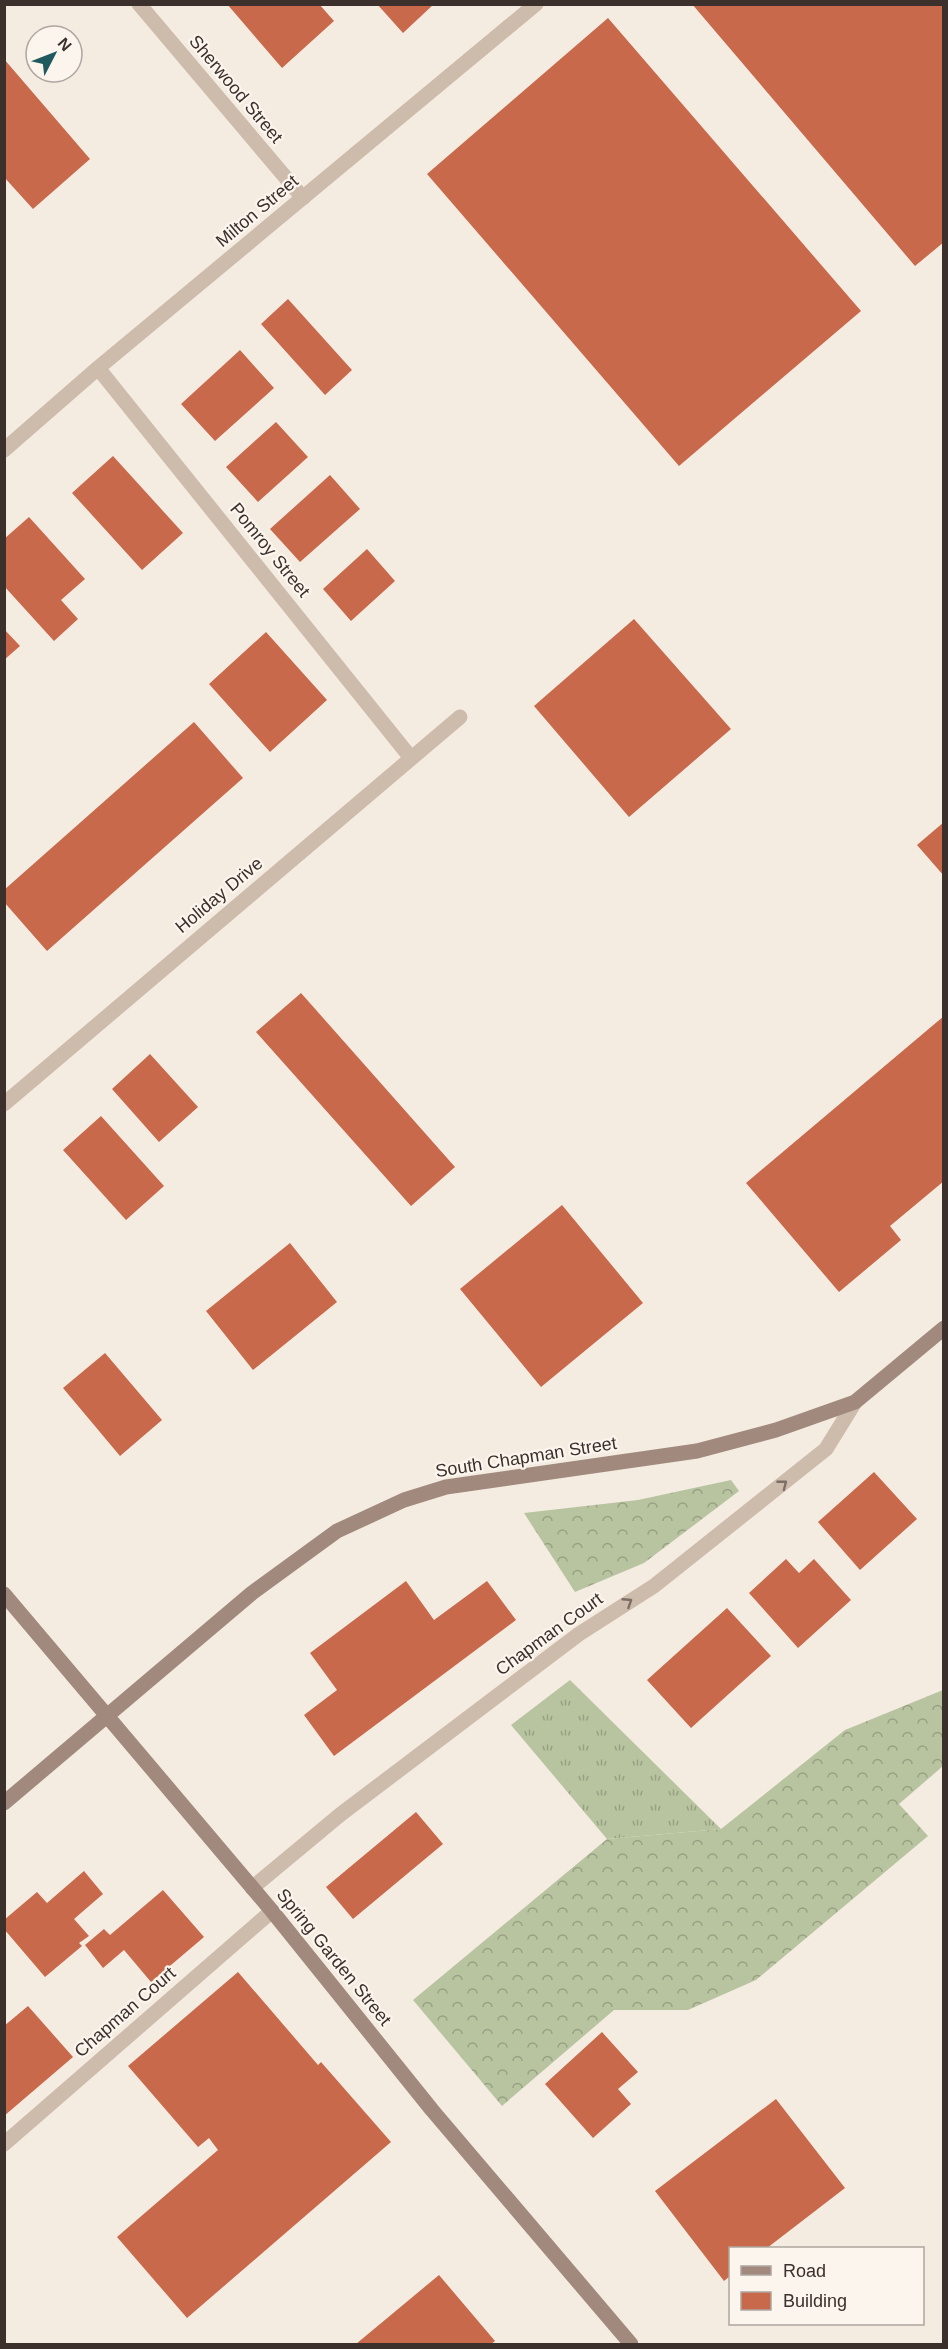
<svg xmlns="http://www.w3.org/2000/svg" width="948" height="2349" viewBox="0 0 948 2349" font-family="Helvetica,sans-serif">
	<defs>
		<pattern id="grass-tufts" width="24" height="20" patternUnits="userSpaceOnUse" patternTransform="scale(1.5)"><rect width="24" height="20" fill="#b8c4a0"/><path d="M3 7l-1-3M5 7V3M7 7l1-3M15 17l-1-3M17 17v-4M19 17l1-3" fill="none" stroke="#97a083"/></pattern>
		<pattern id="forest-crowns" width="20" height="18" patternUnits="userSpaceOnUse" patternTransform="scale(1.5)"><rect width="20" height="18" fill="#b8c4a0"/><path d="M2 6a3 3 0 1 1 6 0M12 15a3 3 0 1 1 6 0" fill="none" stroke="#97a083"/></pattern>
	</defs>
	<rect width="100%" height="100%" fill="#f4ebe1"/>
	<!-- grass -->
	<path fill="url(#grass-tufts)" d="M570 1680 721 1829 607 1839 511 1725Z"/>
	<!-- forest -->
	<path fill="url(#forest-crowns)" d="M731 1480 739 1491 644 1563 575 1592 524 1513 638 1500Z
		M943 1690V1766L899 1804 928 1836 756 1980 688 2010H614L502 2106 413 2000 607 1839 721 1829 845 1730Z"/>
	<!-- building -->
	<path fill="#c8694b" d="M227 4H319L334 21 282 68Z
		M377 4H434L403 33Z
		M692 4H944V242L915 266Z
		M608 18 861 311 679 466 427 174Z
		M4 59 90 159 33 209 4 177Z
		M288 299 352 370 325 395 261 324Z
		M240 350 274 388 215 441 181 404Z
		M276 422 308 457 258 502 226 467Z
		M113 456 183 533 142 570 72 493Z
		M330 475 360 509 300 562 270 529Z
		M29 517 85 579 61 600 78 619 54 641 4 586V539Z
		M367 549 395 581 351 621 323 589Z
		M634 619 731 729 629 817 534 706Z
		M4 629 20 646 4 660Z
		M266 632 327 700 270 752 209 684Z
		M194 722 243 778 47 951 4 902V890Z
		M944 822V876L917 845Z
		M301 993 455 1167 411 1206 256 1032Z
		M944 1016V1181L890 1226 901 1240 839 1292 746 1183Z
		M150 1054 198 1107 159 1142 112 1089Z
		M101 1116 164 1186 126 1220 63 1150Z
		M562 1205 643 1303 541 1387 460 1289Z
		M290 1243 337 1302 253 1370 206 1311Z
		M105 1353 162 1420 120 1456 63 1388Z
		M874 1472 917 1519 860 1570 818 1522Z
		M786 1559 799 1573 814 1559 851 1600 798 1648 749 1593Z
		M406 1581 434 1620 487 1581 516 1620 334 1756 304 1715 337 1690 310 1653Z
		M727 1608 771 1656 691 1728 647 1680Z
		M416 1812 443 1844 353 1919 326 1887Z
		M84 1871 103 1894 74 1919 89 1936 79 1943 82 1946 45 1977 4 1929V1920L37 1892 47 1903Z
		M163 1890 204 1937 151 1982 124 1950 103 1968 85 1945 104 1929 110 1935Z
		M238 1972 318 2065 321 2062 391 2142 187 2318 117 2237 218 2150 209 2138 198 2147 128 2066Z
		M28 2006 73 2057 4 2116V2026Z
		M602 2032 638 2072 618 2089 631 2104 593 2138 545 2084Z
		M776 2099 845 2188 767 2248H730V2276L724 2281 655 2191Z
		M439 2275 495 2341 491 2344H356Z"/>
	<g fill="none" stroke-linecap="round" stroke-linejoin="round">
		<!-- street -->
		<path stroke="#cdbbac" stroke-width="15" d="M139 4 303 198
			M98 368 411 758
			M4 450 98 368 536 4
			M4 1104 460 717
			M252 1888 341 1814 579 1634 654 1586 826 1449 855 1402
			M4 2144 272 1911"/>
		<!-- secondary -->
		<path stroke="#a18a7d" stroke-width="15" d="M4 1594 272 1911 432 2110 631 2344
			M4 1803 252 1593 337 1531 404 1500 446 1487 697 1451 776 1430 855 1402 944 1328"/>
	</g>
	<!-- one-way arrows -->
	<defs><path id="oneway-chevron" d="M-2-3.5L2.5 0L-2 3.5" fill="none" stroke-width="1.6" stroke-linecap="round" stroke-linejoin="round" transform="scale(1.5)"/></defs>
	<g stroke="#7d6f65">
		<use href="#oneway-chevron" transform="translate(783 1484) rotate(-38)"/>
		<use href="#oneway-chevron" transform="translate(628 1602) rotate(-33)"/>
	</g>
	<g text-anchor="middle" dominant-baseline="central" stroke-width="4.5" stroke-linejoin="round" paint-order="stroke">
		<!-- street labels -->
		<g font-size="18" fill="#3b302b" stroke="#fbf5ee">
			<text transform="translate(236 89) rotate(50)">Sherwood Street</text>
			<text transform="translate(257 211) rotate(-40)">Milton Street</text>
			<text transform="translate(270 550) rotate(51)">Pomroy Street</text>
			<text transform="translate(219 895) rotate(-40)">Holiday Drive</text>
			<text transform="translate(526 1457) rotate(-9)">South Chapman Street</text>
			<text transform="translate(549 1634) rotate(-36)">Chapman Court</text>
			<text transform="translate(334 1957) rotate(51)">Spring Garden Street</text>
			<text transform="translate(125 2012) rotate(-41)">Chapman Court</text>
		</g>
	</g>
	<!-- border -->
	<rect width="948" height="2349" fill="none" stroke="#3b302b" stroke-width="12"/>
	<!-- legend -->
	<rect x="729" y="2247" width="195" height="78" fill="#fbf5ee" stroke="#aea6a0" stroke-width="1.5"/>
	<rect x="741" y="2266" width="30" height="9" fill="#a18a7d" stroke="#aea6a0" stroke-width="1.5"/>
	<text x="783" y="2277" font-size="18" fill="#3b302b">Road</text>
	<rect x="741" y="2292" width="30" height="18" fill="#c8694b" stroke="#aea6a0" stroke-width="1.5"/>
	<text x="783" y="2307" font-size="18" fill="#3b302b">Building</text>
	<!-- north arrow -->
	<g transform="translate(54 54) rotate(48)"><circle r="28" fill="#fbf5ee" stroke="#aea6a0" stroke-width="1.5"/>
	<path d="M0-4.5L10 22L0 15L-10 22Z" fill="#1f5a5e"/>
	<text y="-9" font-size="16" font-weight="bold" text-anchor="middle" fill="#3b302b">N</text>
	</g>
</svg>
